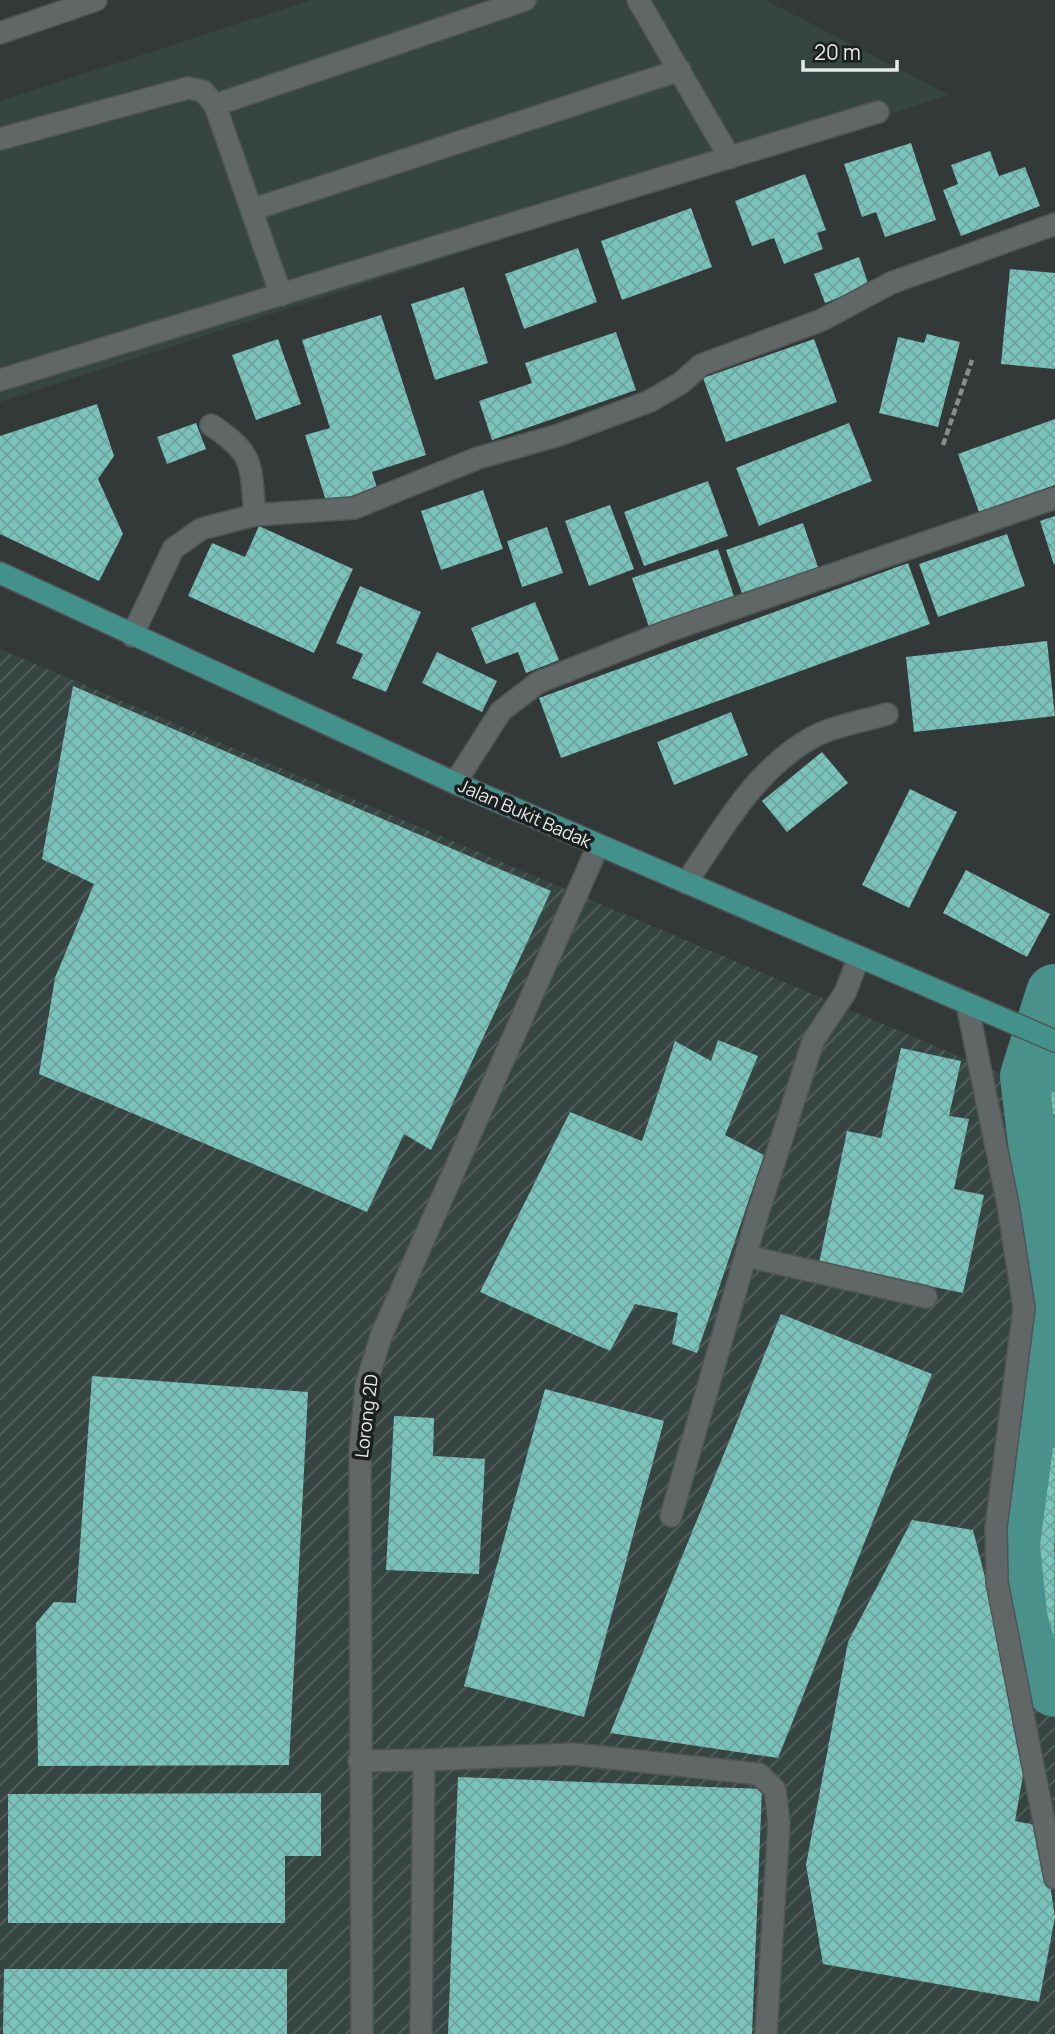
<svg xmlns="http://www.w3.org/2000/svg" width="1055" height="2034" viewBox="0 0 1055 2034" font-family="Manrope,sans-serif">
	<defs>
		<pattern id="industrial-furrows" width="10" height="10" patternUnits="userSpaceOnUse" patternTransform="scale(1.75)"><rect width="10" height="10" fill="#364442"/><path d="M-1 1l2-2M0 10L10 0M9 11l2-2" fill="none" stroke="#535f5d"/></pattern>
		<pattern id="building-cross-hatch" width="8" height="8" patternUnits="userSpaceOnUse" patternTransform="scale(1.75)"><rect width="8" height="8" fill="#7ac3bb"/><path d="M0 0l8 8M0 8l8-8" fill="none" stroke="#6da49e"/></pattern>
	</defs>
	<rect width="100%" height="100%" fill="#323938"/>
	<!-- built -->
	<path fill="#364442" d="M311 0H766L949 95 0 402V101Z"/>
	<!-- industrial -->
	<path fill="url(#industrial-furrows)" d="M0 649 1055 1097V2034H0Z"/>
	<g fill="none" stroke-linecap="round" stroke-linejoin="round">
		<!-- river -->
		<path stroke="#49918a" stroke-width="58" d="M1055 993 1029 1076 1055 1293
			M1055 1307 1024 1551 1055 1688"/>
	</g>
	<!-- building -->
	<path fill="url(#building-cross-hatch)" d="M911 143 936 220 885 237 876 212 862 217 844 164Z
		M990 151 999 176 1025 167 1040 206 961 236 943 190 958 184 951 165Z
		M805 174 826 230 817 233 823 249 784 264 774 238 752 246 735 201Z
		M691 208 712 267 622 300 601 241Z
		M578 248 597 302 524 329 505 274Z
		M859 257 869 286 825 303 814 274Z
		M1010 269 1055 273V369L1001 364Z
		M464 287 488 363 435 380 411 304Z
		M381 315 426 455 372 472 377 488 327 504 305 435 330 428 302 340Z
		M616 332 636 390 492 440 479 401 532 383 525 363Z
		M927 334 960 342 938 427 879 413 898 337 924 343Z
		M278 339 301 404 256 420 232 355Z
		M814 339 837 402 726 442 703 378Z
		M97 404 114 456 98 479 123 534 99 581 0 534V436Z
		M1055 419V485L979 512 958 454Z
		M196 423 206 449 167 464 157 437Z
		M849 423 872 481 759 526 736 468Z
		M708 481 728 536 644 566 624 512Z
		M483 490 503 549 441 570 421 511Z
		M610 505 634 569 589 586 565 521Z
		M1055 516V564L1054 565 1040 521Z
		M803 523 819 570 743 596 726 550Z
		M259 526 353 569 314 653 188 596 212 543 245 557Z
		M547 527 563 573 522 587 507 541Z
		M1007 534 1025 586 938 617 919 564Z
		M718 549 735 599 649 627 632 578Z
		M908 563 930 624 561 758 539 698Z
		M360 586 421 612 386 692 352 678 363 654 336 643Z
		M535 602 559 660 526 673 518 652 486 664 471 628Z
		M1047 641 1055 716 914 732 906 657Z
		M437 652 497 681 482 712 422 683Z
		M73 686 551 891 431 1150 404 1134 367 1212 39 1074 55 978 94 884 42 859Z
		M731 712 748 755 674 785 657 742Z
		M822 752 848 783 787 832 762 801Z
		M910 789 957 812 909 908 862 885Z
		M966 870 1050 914 1027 957 943 913Z
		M718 1040 758 1056 725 1135 764 1155 697 1353 672 1344 678 1313 635 1304 610 1351 480 1292 570 1112 642 1141 675 1041 711 1061Z
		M901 1048 961 1061 949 1116 969 1119 954 1189 984 1195 963 1293 819 1263 847 1131 881 1138Z
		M1051 1092 1055 1093V1114H1053Z
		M781 1314 932 1374 778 1758 610 1733Z
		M92 1376 308 1392 289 1765 38 1766 36 1623 54 1602 76 1603Z
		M545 1389 664 1421 584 1717 464 1686Z
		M394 1416 434 1418 433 1456 485 1459 479 1574 386 1570Z
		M1053 1448H1055L1054 1638 1047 1613 1040 1545Z
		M912 1520 973 1530 1028 1747 1015 1821 1041 1826 1055 1917 1039 2002 823 1964 806 1865 848 1642Z
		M458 1777 762 1789 752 2034H448Z
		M321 1793V1856H285V1923H8V1794Z
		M4 1969H287V2034H3Z"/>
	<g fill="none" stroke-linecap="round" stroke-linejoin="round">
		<!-- minor casing -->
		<g stroke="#4f5554" stroke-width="24">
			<path id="minor" d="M638 0 730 158
				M0 33 96 0
				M215 105 525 0
				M0 139 188 88 203 91 215 105 281 295
				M251 210 680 70
				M0 380 878 112
				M211 425C256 455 250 464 255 515
				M132 636 173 549 201 529 255 515 354 508 478 458 559 435 650 401 681 383 701 365 822 320 891 283 1055 224
				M455 783 501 711 539 682 668 631 1055 498
				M686 883C723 829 755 768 815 736 836 725 865 721 887 714
				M967 1004 1008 1205 1024 1308 996 1527 997 1582 1055 1878
				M746 1256 926 1297
				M671 1516 757 1216 813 1041 845 993 859 957
				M359 1761 424 1760
				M362 2034 360 1451 366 1385 381 1336 598 846
				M421 2034 424 1760 573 1754 759 1774 775 1790 779 1823 766 2034"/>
		</g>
		<!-- major casing -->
		<g stroke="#4f5554" stroke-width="24">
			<path id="major" d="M0 573 455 783 1055 1041"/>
		</g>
		<!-- path -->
		<path stroke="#878d8c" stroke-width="4.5" stroke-dasharray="7 3.5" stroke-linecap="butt" d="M943 445 972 360"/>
		<!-- minor -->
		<use href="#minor" stroke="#606766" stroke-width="21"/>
		<!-- major -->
		<use href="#major" stroke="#43918b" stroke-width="21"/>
	</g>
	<g text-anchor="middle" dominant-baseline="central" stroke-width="7" stroke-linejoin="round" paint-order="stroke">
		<!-- street labels -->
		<g font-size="18" fill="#e5eae9" stroke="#1c1f1f">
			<text transform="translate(525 813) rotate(24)">Jalan Bukit Badak</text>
			<text transform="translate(366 1416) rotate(-83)">Lorong 2D</text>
		</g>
	</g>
	<!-- scale -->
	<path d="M803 60v10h94v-10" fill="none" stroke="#e5eae9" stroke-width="3.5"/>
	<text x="814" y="60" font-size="21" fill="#e5eae9" stroke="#1c1f1f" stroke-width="5" paint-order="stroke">20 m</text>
</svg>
